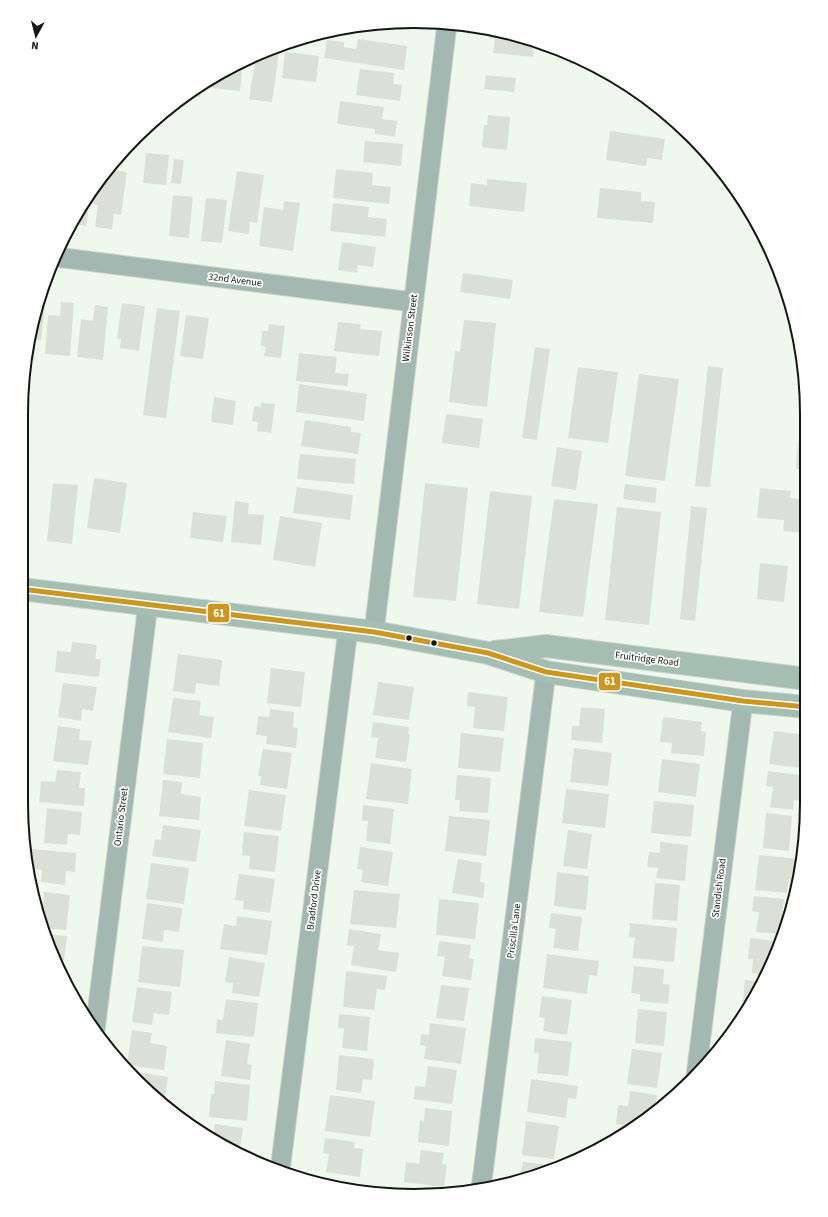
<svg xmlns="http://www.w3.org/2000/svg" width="828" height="1217" viewBox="0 0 828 1217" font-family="'Source Sans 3',sans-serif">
	<rect width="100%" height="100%" fill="#eef8ed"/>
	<!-- building -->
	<path fill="#dbe0d6" d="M490 29 534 42 533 57 493 53 495 39 489 38Z
		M358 39 407 46 404 70 324 58 327 40 344 42V47L356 49Z
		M280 46 272 102 249 99 255 61 249 60V59L264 51Z
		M285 52 319 56 316 82 282 78Z
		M570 54 585 62V64H569Z
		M243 62 240 91 211 88 212 78Z
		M360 69 394 73 393 84 402 85 400 101 356 95Z
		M486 75 516 78 514 92 484 89Z
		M201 84 200 97 185 96 196 87Z
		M340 101 384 107 382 119 397 121 395 137 375 134V129L337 124Z
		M488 115 510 117 507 150 482 147 484 125H487Z
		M610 131 665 139 662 160 647 158 646 166 606 160Z
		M365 141 403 144 401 166 363 162Z
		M146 153 169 155 166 185 143 183Z
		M174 159 184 160 181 184 171 183Z
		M107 169 127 172 121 215 114 214 112 229 95 227 98 205 93 204 96 185Z
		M336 169 373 173 372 185 391 187 389 204 333 198Z
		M237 171 264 175 257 223 250 222 249 234 228 231Z
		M487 179 527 183 524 212 469 206 471 183 487 185Z
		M600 188 641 192V201L655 202 653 223 597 218Z
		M91 192 86 226 74 224 75 219Z
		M173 195 193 197 189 238 169 236Z
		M206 198 227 200 222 243 201 241Z
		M284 201 300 203 293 251 259 246 264 207 283 210Z
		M333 203 369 207 368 217 387 219 385 237 330 231Z
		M342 242 376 247 373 267 358 265 357 273 338 270Z
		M463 273 513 280 510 299 460 292Z
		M61 302 74 303 70 356 45 354 48 315 60 316Z
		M122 303 145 306 139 351 120 348 121 339 117 338Z
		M95 305 108 307 103 360 77 357 81 319 93 321Z
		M39 307H45L41 340H36L34 360 26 359 29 338Z
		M157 308 180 311 166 418 143 415Z
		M186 315 209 318 203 359 180 356Z
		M464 320 496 323 487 407 449 402 455 351 460 352Z
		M338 322 361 324 360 329 382 331 379 356 334 351Z
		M269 324 285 326 281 358 264 356 266 347 261 346 262 331H268Z
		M535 347 550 349 537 440 522 438Z
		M299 353 337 357 335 373 349 374 347 386 296 381Z
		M708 366 723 368 710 487 695 486Z
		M578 367 618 372 608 443 568 438Z
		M639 374 679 379 665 481 625 476Z
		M299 384 367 394 364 421 296 412Z
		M214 397 236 401 233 425 211 422Z
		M261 403 275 404 271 433 257 431 258 422 252 421 254 406 261 407Z
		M446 414 483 419 479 448 442 443Z
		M305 420 351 427V432L361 433 358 454 301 446Z
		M798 442 807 443V470L796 469Z
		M557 447 582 451 576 490 551 486Z
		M300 454 356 459 354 484 297 479Z
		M94 478 127 483 120 533 87 528Z
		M53 483 78 485 72 544 47 541Z
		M425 483 468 488 456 601 413 597Z
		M625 484 657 488 655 503 623 499Z
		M297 487 353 495 350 520 293 513Z
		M760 488 791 491 790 498 807 500V526H805V533L783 531 784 520 757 518Z
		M490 491 532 496 519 609 477 604Z
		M554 499 598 504 583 617 539 612Z
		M235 501 249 503 248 514 264 515 261 545 231 542Z
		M691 506 707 508 695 621 680 619Z
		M617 507 661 512 649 625 605 620Z
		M193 512 227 516 223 542 190 538Z
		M280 516 322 523 315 567 273 560Z
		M760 563 788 566 784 602 757 599Z
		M806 590H807V630H802Z
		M72 642 97 645 95 659H101L99 677 55 672 57 651 71 652Z
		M178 654 222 660 219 686 196 683 195 694 173 691Z
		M271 668 305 672 301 707 267 703Z
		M378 682 414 687 409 720 373 715Z
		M63 683 97 687 93 711 82 709 81 721 58 717Z
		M468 692 508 697 504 731 473 728 475 707 467 706Z
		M173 698 201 701 199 715 214 717 211 738 168 732Z
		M581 707 605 709 602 743 571 740 572 726H579Z
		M270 709 294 712 293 727 298 728 296 748 266 744 267 736 256 735 258 716 269 717Z
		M663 717 702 722 701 731 706 732 704 756 671 753 672 743 660 742Z
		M373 722 409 727 408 734H410L406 762 375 758 378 738 371 737Z
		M58 726 80 729 79 740 92 741 88 765 53 761Z
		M774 731 806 735 801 768 769 764Z
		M461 733 504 738 500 772 458 768Z
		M167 739 203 743 200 778 163 774Z
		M574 748 612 753 608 786 570 782Z
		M263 749 292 753 287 789 260 785 261 776H258Z
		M662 759 700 764 696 797 658 792Z
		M371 763 412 769 408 804 366 799Z
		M57 770 81 772 79 788H85L84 806 39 802 41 781 55 782Z
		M768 771 807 776V802L794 800 793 810 770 807 773 787 766 786Z
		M457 775 491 778 488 813 459 811 460 800H455Z
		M163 780 182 782 181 794 201 797 199 820 159 816Z
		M566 789 609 794 605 828 562 823Z
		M249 790 286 795 281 831 244 826Z
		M654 801 694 805 691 837 651 833Z
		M363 805 394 809 390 844 366 841 368 821H362Z
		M47 808 82 812 80 835 68 834 67 845 44 843Z
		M766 813 792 816 789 851 763 848Z
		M449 816 490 820 486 856 445 851Z
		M163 825 201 830 196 862 152 856 155 839 161 840Z
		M568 830 592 834 587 869 563 866Z
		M244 832 279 836 275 872 249 869 250 856 242 855Z
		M660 842 688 845 685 881 656 878 658 868 647 867 649 852 660 853Z
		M360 847 393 852 388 886 361 882 363 870 357 869Z
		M32 849 76 853 75 872 66 871 65 885 41 882 42 870 30 869Z
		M759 855 800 859 798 880 789 879 787 893 755 890Z
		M458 859 482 863 480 882 485 883 483 898 452 893Z
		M151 863 189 868 184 904 146 899Z
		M557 872 589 876 586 910 554 906Z
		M239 874 275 879 270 913 243 909 244 901 235 900Z
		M655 883 680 885 677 921 652 919Z
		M354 890 400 894 396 928 350 924Z
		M44 892 70 895 66 930 42 928 35 906 43 907Z
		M754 896 784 899 780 934 756 932 759 912 752 911Z
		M439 899 479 903 475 939 436 935Z
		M147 903 182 908 179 932 164 930 163 942 142 939Z
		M551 913 582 917 578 951 553 948 556 929 549 928Z
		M237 916 272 921 267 955 220 949 224 924 236 926Z
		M630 923 677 928 674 962 632 958 635 938 629 937Z
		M349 929 381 934 378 950 399 953 396 972 351 965 354 946 347 945Z
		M44 934 67 936 64 960 54 959Z
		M750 938 781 942 777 954 766 974 752 973 753 959H748Z
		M439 941 471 945 469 958 474 959 471 980 442 976 445 957 437 956Z
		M142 946 184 950 180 987 138 982Z
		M547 954 599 961 597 976 589 975 587 994 543 988Z
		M229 957 265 963 259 997 232 993 233 983 225 982Z
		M634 966 664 969 663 984 670 985 668 1004 640 1001V994L631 993Z
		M346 971 387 976 385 990 377 989 374 1010 343 1007Z
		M745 980 762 982 746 1012H742Z
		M441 985 469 988 464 1021 436 1018Z
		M137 987 172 992 169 1015 154 1013 152 1025 132 1022Z
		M542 996 572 1000 567 1035 543 1031 545 1018 539 1017Z
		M226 999 258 1003 254 1037 216 1033 217 1019 223 1020Z
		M638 1009 667 1012 664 1046 635 1043Z
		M339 1014 370 1017 367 1051 342 1048 344 1029 338 1028Z
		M430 1023 466 1028 461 1064 424 1059 426 1046 420 1045 421 1034 429 1035Z
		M132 1030 152 1033 150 1043 167 1046 164 1070 127 1065Z
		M535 1038 572 1042 568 1076 537 1073 539 1053H534Z
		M226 1040 250 1044 247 1064 252 1065 250 1080 221 1076Z
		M632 1049 662 1053 657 1088 627 1084Z
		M339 1055 374 1059 372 1080 363 1079 361 1093 336 1090Z
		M428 1066 457 1070 452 1104 414 1099 415 1086 425 1087Z
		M131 1071 168 1077 164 1105 155 1099Z
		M531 1079 578 1086 576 1099 568 1098 566 1118 527 1112Z
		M215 1081 250 1085 247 1121 209 1117 211 1094H214Z
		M630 1091 657 1095 655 1113 634 1127 616 1124 618 1105 628 1106Z
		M330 1095 375 1101 370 1137 325 1131Z
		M425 1108 452 1111 449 1146 418 1142 420 1120 424 1121Z
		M526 1121 559 1126 554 1159 522 1155Z
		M215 1124 243 1128 239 1154 217 1143 209 1137 213 1138Z
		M325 1138 355 1142 354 1148 363 1149 360 1177 326 1172 329 1154 323 1153Z
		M421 1150 444 1153 442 1164 447 1165 444 1187 404 1182 406 1162 419 1164Z
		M523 1162 551 1165V1168L520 1178Z
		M319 1179 357 1184 356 1191 319 1181Z
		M411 1190 433 1194 410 1196Z"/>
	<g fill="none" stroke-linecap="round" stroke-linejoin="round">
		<!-- street casing -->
		<g stroke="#ccd3cb" stroke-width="21">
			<path id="street" d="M56 257 413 302
				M374 632 447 24
				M95 1030 148 604
				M696 1076 743 701
				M280 1171 348 629
				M481 1189 546 672"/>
		</g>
		<!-- secondary casing -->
		<g stroke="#ccd3cb" stroke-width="24">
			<path id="secondary" d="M21 589 374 632 488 653 546 672 743 701 807 707
				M495 652 546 646 807 679"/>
		</g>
		<!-- street -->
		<use href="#street" stroke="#a2b8b0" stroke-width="19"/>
		<!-- secondary -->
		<use href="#secondary" stroke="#a5beb4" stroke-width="22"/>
		<!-- bus-1 casing -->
		<g stroke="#fff" stroke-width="8">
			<path id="bus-1" d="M21 589 374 632 488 653 546 672 743 701 807 707"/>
		</g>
		<!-- bus-1 -->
		<use href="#bus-1" stroke="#cb971e" stroke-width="5"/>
	</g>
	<!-- markers -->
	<g fill="#121811" stroke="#fff" stroke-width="1.5">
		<circle cx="409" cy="638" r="3.5"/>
		<circle cx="434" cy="643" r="3.5"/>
	</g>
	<g text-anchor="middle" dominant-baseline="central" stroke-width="3.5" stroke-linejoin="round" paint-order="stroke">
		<!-- street labels -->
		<g font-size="10" fill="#121811" stroke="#fff">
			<text transform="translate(235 280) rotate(7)">32nd Avenue</text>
			<text transform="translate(410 328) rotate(-83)">Wilkinson Street</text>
			<text transform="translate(647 659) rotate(7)">Fruitridge Road</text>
			<text transform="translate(121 817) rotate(-83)">Ontario Street</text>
			<text transform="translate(719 888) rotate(-83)">Standish Road</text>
			<text transform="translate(314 900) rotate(-83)">Bradford Drive</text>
			<text transform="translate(514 931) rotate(-83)">Priscilla Lane</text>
		</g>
	</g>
	<!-- crop -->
	<path d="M0 0H828V1217H0ZM414 28H414A386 386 0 0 1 800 414V803A386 386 0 0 1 414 1189H414A386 386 0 0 1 28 803V414A386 386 0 0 1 414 28Z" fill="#fff" fill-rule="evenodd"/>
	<path fill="none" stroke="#121811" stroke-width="2" d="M414 28H414A386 386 0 0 1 800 414V803A386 386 0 0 1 414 1189H414A386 386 0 0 1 28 803V414A386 386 0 0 1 414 28Z"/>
	<g stroke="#fff" stroke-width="1.5">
		<rect x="207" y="603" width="23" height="20" rx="4" fill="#cb971e"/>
		<rect x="598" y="672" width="23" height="19" rx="4" fill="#cb971e"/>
	</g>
	<g font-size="11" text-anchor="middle" font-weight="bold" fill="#fff">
		<text x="219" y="617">61</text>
		<text x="610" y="685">61</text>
	</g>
	<!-- north arrow -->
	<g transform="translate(36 36) rotate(187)" stroke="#ffffff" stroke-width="3" paint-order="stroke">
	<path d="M0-3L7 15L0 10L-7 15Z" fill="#121811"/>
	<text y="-6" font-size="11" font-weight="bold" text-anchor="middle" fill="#121811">N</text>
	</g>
</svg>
